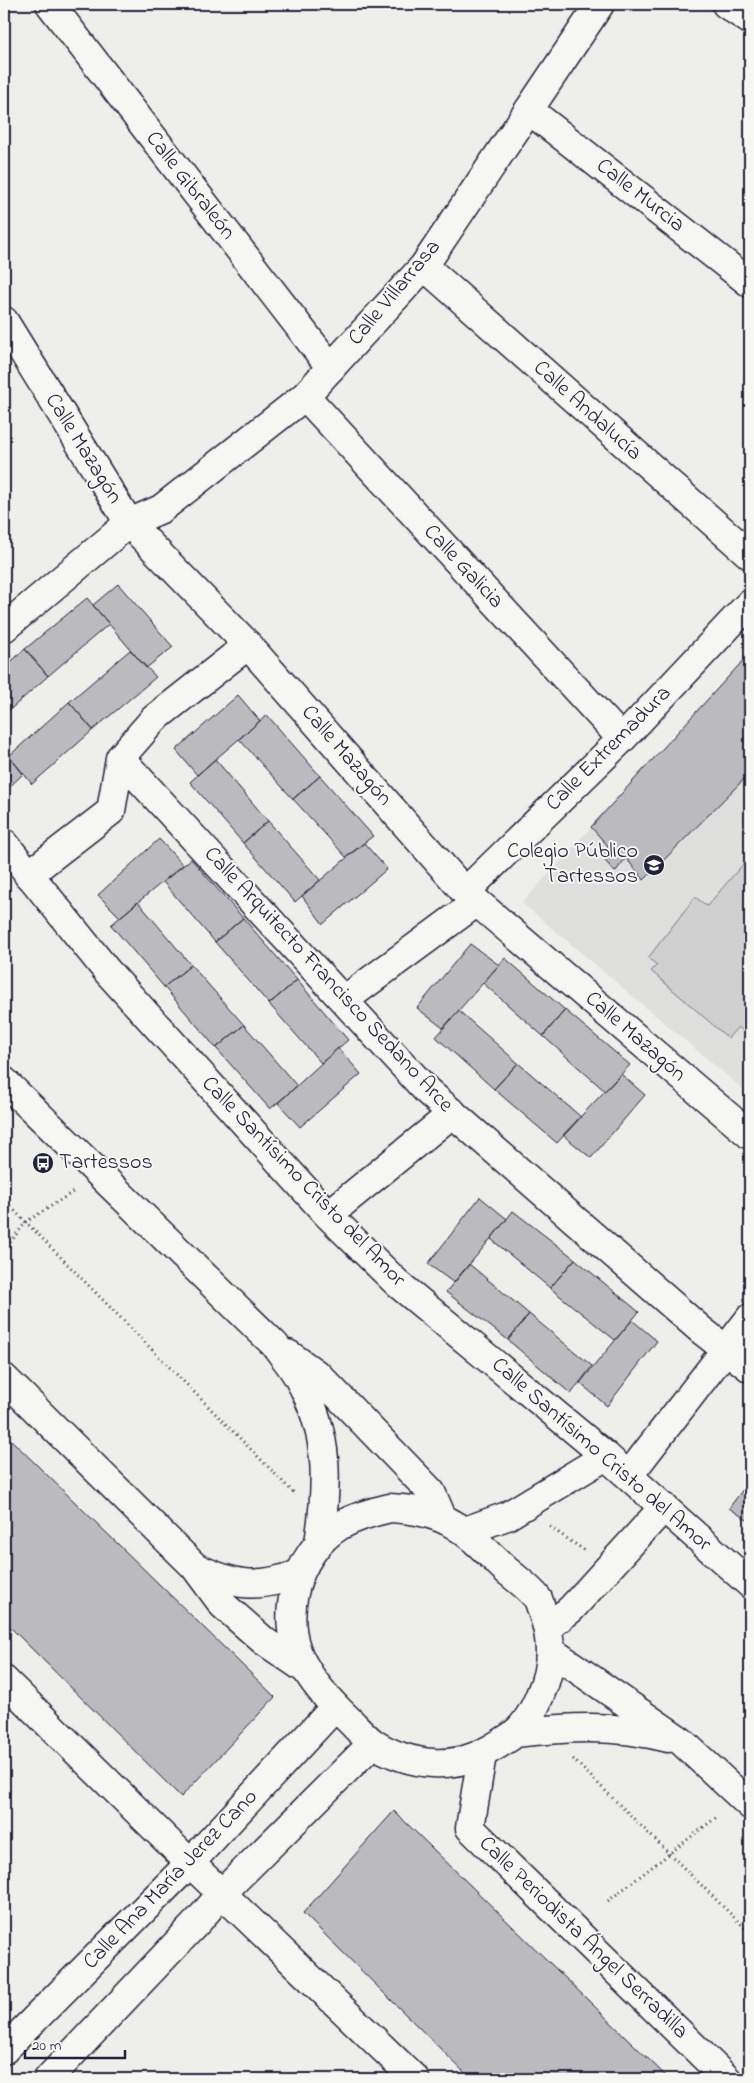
<svg xmlns="http://www.w3.org/2000/svg" width="754" height="2083" viewBox="0 0 754 2083" font-family="'Indie Flower',sans-serif">
	<rect width="100%" height="100%" fill="#eeeeeb"/>
	<filter id="ink" filterUnits="userSpaceOnUse"><feTurbulence type="fractalNoise" baseFrequency=".02" numOctaves="2"/><feDisplacementMap in="SourceGraphic" scale="10" xChannelSelector="R" yChannelSelector="G"/><feConvolveMatrix kernelMatrix="1 2 1 2 8 2 1 2 1" color-interpolation-filters="sRGB"/></filter>
	<g filter="url(#ink)">
		<!-- built -->
		<path fill="#dfdfde" d="M750 653V1095L522 903Z"/>
		<!-- green -->
		<path fill="#d0d0d1" stroke="#797986" d="M750 856V1036L738 1027 728 1038 651 971 657 965 648 958 695 897 707 906Z"/>
		<!-- building -->
		<path fill="#bbbbbf" stroke="#22223b" d="M118 584 173 647 146 668 93 605Z
			M87 598 109 624 48 676 25 649Z
			M25 649 48 676 4 715V668Z
			M130 650 156 677 93 730 69 702Z
			M750 653V773L644 880 626 858 615 872 601 856 608 846 591 827Z
			M238 695 260 721 197 775 176 750Z
			M69 702 93 730 32 784 9 756Z
			M267 715 320 776 293 799 239 739Z
			M4 750 23 774 4 792Z
			M215 759 268 821 243 843 190 782Z
			M320 776 373 836 346 857 293 799Z
			M268 821 320 880 295 902 243 843Z
			M159 839 183 865 120 917 98 895Z
			M364 843 387 869 323 924 302 896Z
			M191 859 243 918 215 942 163 882Z
			M138 902 191 965 164 987 111 925Z
			M243 918 297 980 269 1004 215 942Z
			M470 944 499 965 443 1028 417 1008Z
			M505 958 565 1010 543 1036 483 983Z
			M191 965 244 1025 216 1048 164 987Z
			M297 980 348 1040 321 1063 269 1004Z
			M565 1010 630 1065 605 1091 543 1036Z
			M459 1011 518 1063 494 1089 436 1037Z
			M244 1025 297 1086 270 1109 216 1048Z
			M338 1048 361 1074 300 1127 278 1103Z
			M518 1063 581 1117 557 1143 494 1089Z
			M621 1074 645 1095 591 1158 563 1135Z
			M480 1197 507 1219 454 1283 428 1264Z
			M513 1211 575 1259 550 1288 491 1239Z
			M575 1259 639 1312 615 1340 550 1288Z
			M469 1264 529 1314 508 1340 446 1292Z
			M529 1314 592 1366 571 1394 508 1340Z
			M632 1320 657 1341 607 1406 580 1383Z
			M4 1433 275 1697 181 1797 4 1621Z
			M750 1480V1522L729 1508Z
			M394 1811 669 2079H471L303 1913Z"/>
		<g fill="none" stroke-linecap="round" stroke-linejoin="round">
			<!-- street casing -->
			<g stroke="#22223b" stroke-width="31">
				<path id="street" d="M50 4 331 368
					M726 4 750 20
					M529 110 750 283
					M424 266 750 555
					M305 396 622 739
					M4 628 129 523
					M120 758 427 1091 701 1330 750 1368
					M4 843 107 971 328 1215 397 1283 606 1456
					M28 875 111 811 120 758 154 719 248 645
					M465 892 622 739 750 603
					M344 1000 477 902
					M328 1215 453 1113
					M4 1378 195 1567 223 1605 264 1641 305 1669
					M195 1567C235 1586 257 1589 299 1574
					M4 1680 190 1863 415 2079
					M482 1755 470 1828 727 2079"/>
			</g>
			<!-- secondary casing -->
			<g stroke="#22223b" stroke-width="31">
				<path id="secondary" d="M4 321 129 523 248 645 465 892 750 1135
					M129 523 161 509 305 396 424 266 600 4
					M4 1081 275 1345C283 1356 293 1367 299 1379 330 1434 328 1483 319 1543
					M288 1354 319 1376 431 1492 442 1517
					M629 1475 750 1318
					M390 1508C450 1511 464 1530 505 1569 515 1578 530 1588 538 1599 540 1603 541 1609 543 1614 553 1641 552 1669 540 1695 534 1710 524 1728 510 1737 486 1753 464 1765 433 1763 413 1762 389 1754 373 1743 365 1737 357 1728 350 1721 334 1706 317 1688 306 1669 276 1623 294 1553 341 1525 357 1516 372 1512 390 1508Z
					M465 1531 507 1516 606 1456 750 1584
					M548 1627 571 1609 664 1507
					M551 1651 681 1741 750 1805
					M515 1733C570 1727 613 1724 668 1738
					M4 2050 190 1863 335 1707
					M48 2079 200 1919 222 1893 373 1743"/>
			</g>
			<!-- path -->
			<path stroke="#22223b" stroke-width="3" stroke-dasharray="1 4" stroke-linecap="butt" d="M4 1200 294 1493
				M4 1250 26 1222 73 1192
				M550 1527 584 1550
				M573 1759 750 1933
				M608 1901 718 1816"/>
			<!-- street -->
			<use href="#street" stroke="#f6f6f2" stroke-width="28"/>
			<!-- secondary -->
			<use href="#secondary" stroke="#f6f6f2" stroke-width="28"/>
		</g>
	</g>
	<!-- icons -->
	<defs>
		<g id="school-disc" transform="scale(1.125)"><circle r="9.5" fill="#22223b" stroke="#f6f6f2"/><path d="M0-5L7-2L0 1L-7-2ZM-4 1L0 2.5L4 1V4Q0 6-4 4Z" fill="#fff"/></g>
		<g id="bus-disc" transform="scale(1.125)"><circle r="9.5" fill="#22223b" stroke="#f6f6f2"/><path d="M-5-6H5V4H4V6H2V4H-2V6H-4V4H-5ZM-3.5-4V0h7V-4ZM-3.5 1.2v1.5H-2V1.2ZM2 1.2v1.5H3.5V1.2Z" fill="#fff"/></g>
	</defs>
	<g fill-rule="evenodd">
		<use href="#school-disc" x="654" y="865"/>
		<use href="#bus-disc" x="43" y="1163"/>
	</g>
	<g text-anchor="middle" dominant-baseline="central" stroke-width="4" stroke-linejoin="round" paint-order="stroke">
		<!-- street labels -->
		<g font-size="22" fill="#22223b" stroke="#f6f6f2">
			<text transform="translate(190 186) rotate(52)">Calle Gibraleón</text>
			<text transform="translate(640 196) rotate(38)">Calle Murcia</text>
			<text transform="translate(395 293) rotate(-50)">Calle Villarrasa</text>
			<text transform="translate(587 411) rotate(42)">Calle Andalucía</text>
			<text transform="translate(83 449) rotate(58)">Calle Mazagón</text>
			<text transform="translate(463 567) rotate(47)">Calle Galicia</text>
			<text transform="translate(609 749) rotate(-45)">Calle Extremadura</text>
			<text transform="translate(346 756) rotate(49)">Calle Mazagón</text>
			<text transform="translate(328 980) rotate(47)">Calle Arquitecto Francisco Sedano Arce</text>
			<text transform="translate(635 1037) rotate(41)">Calle Mazagón</text>
			<text transform="translate(303 1182) rotate(46)">Calle Santísimo Cristo del Amor</text>
			<text transform="translate(601 1455) rotate(41)">Calle Santísimo Cristo del Amor</text>
			<text transform="translate(171 1880) rotate(-46)">Calle Ana María Jerez Cano</text>
			<text transform="translate(583 1938) rotate(44)">Calle Periodista Ángel Serradilla</text>
		</g>
		<!-- poi labels -->
		<g font-size="22" fill="#22223b" stroke="#f6f6f2" text-anchor="end">
			<text x="638" y="852">Colegio Público<tspan x="638" dy="25">Tartessos</tspan></text>
			<text x="59" y="1163" text-anchor="start">Tartessos</text>
		</g>
	</g>
	<!-- margin -->
	<rect width="754" height="2083" fill="none" stroke="#f6f6f2" stroke-width="20"/>
	<rect x="10" y="10" width="734" height="2063" fill="none" stroke="#22223b" stroke-width="2" filter="url(#ink)"/>
	<!-- scale -->
	<path d="M25 2050v8h100v-8" fill="none" stroke="#22223b" stroke-width="2.5"/>
	<text x="32" y="2050" font-size="15" fill="#22223b" stroke="#f6f6f2" stroke-width="4" paint-order="stroke">20 m</text>
</svg>
